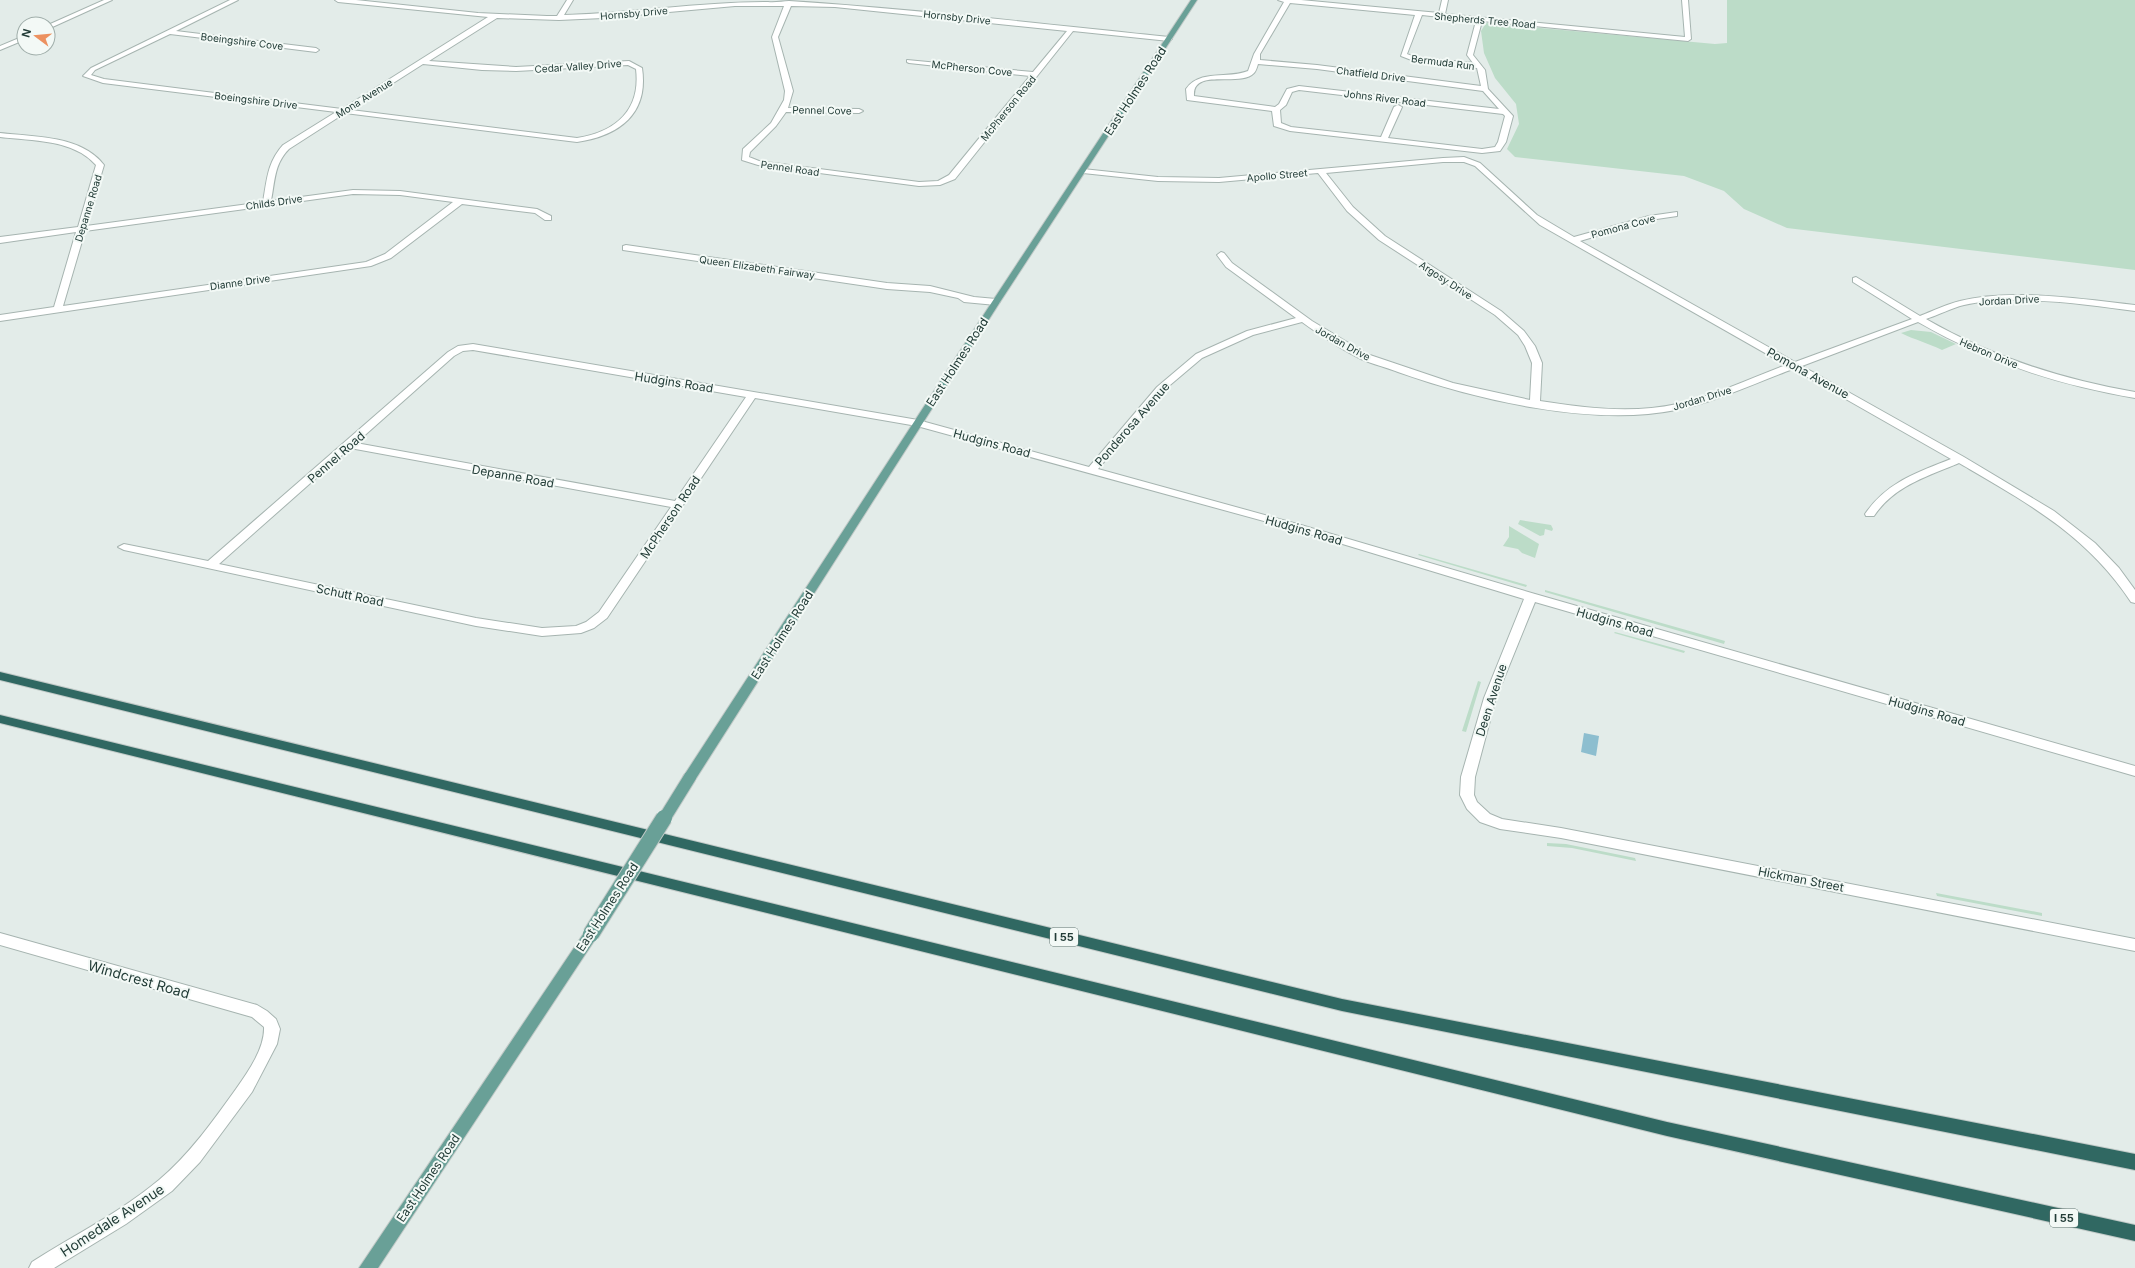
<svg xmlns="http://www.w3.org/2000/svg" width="2135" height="1268" viewBox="0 0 2135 1268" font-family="Inter,sans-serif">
	<rect width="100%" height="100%" fill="#e3ece9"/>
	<!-- green -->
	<path fill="#bcdcc8" d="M1727 0H2135V270L1787 228 1744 209 1724 191 1684 176 1515 157 1507 149 1519 124 1516 104 1495 78 1484 53 1481 31 1486 23 1715 44 1727 43Z
		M1911 330 1931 332 1956 344 1942 350C1928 343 1915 340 1901 333Z
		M1520 520 1551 525 1553 529 1552 531 1545 529 1544 535 1540 536 1518 524Z
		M1509 526 1539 544 1535 558 1522 553 1518 549 1503 546 1509 537Z
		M1419 554 1527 585 1526 587 1418 555Z
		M1545 590 1725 641 1724 644 1545 592Z
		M1615 632 1685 651 1684 653 1614 633Z
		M1478 681 1481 682 1466 732 1462 731Z
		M1547 843 1566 844 1635 858 1636 861 1572 848 1547 846Z
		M1936 893 2042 913V916L1937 896Z"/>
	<!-- water -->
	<path fill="#8dbecf" d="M1584 733 1599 736 1596 756 1581 752Z"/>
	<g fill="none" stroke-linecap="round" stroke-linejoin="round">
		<!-- minor casing -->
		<g stroke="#a6b4b0" stroke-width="2">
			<path id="minor" d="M104 0H112L48 29V25Z
				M230 0H238L176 31 316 48 319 50 316 52 170 34 95 70 91 75 104 79 342 109 488 17 338 2 335 0H356L478 13 547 16H557L567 0H573L564 15C632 13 700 2 768 2 775 3 783 1 789 1 915 9 1043 24 1169 37L1172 39 1169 41 1073 31 955 179 940 185 919 186 758 165 742 160 743 149 771 123 784 100 785 91 772 37 784 6H735L603 18 559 20 497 18 429 61 516 67 629 61 642 68C649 114 619 136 577 142L345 113 289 149C274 164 275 181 271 201L353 190 400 191 537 209 551 216V220H545L535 213 462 204 391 258 371 266 0 321V315L54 307 76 232 0 243V237L78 227 96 165C73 139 32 141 0 137V133C34 137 81 135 104 165L86 226 263 202C267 180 267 163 283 145L336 112 103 83 83 76 91 68ZM791 6 835 7 1067 31 1033 72 907 60V62L909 63 1030 76 949 175 938 181 919 182 759 161 749 157 750 152 776 126 786 112 859 113 863 111 859 109 788 108 793 91 778 37ZM423 64 482 70 516 71 628 65 636 69C641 110 616 132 577 138L351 110ZM353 194 400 195 453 202 385 254 366 262 63 306 85 231Z
				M1278 0H1301L1439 13 1442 0H1448L1445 14 1685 37 1682 0H1688L1691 39 1688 41 1482 21 1473 55 1485 70 1488 89 1513 116 1506 142 1500 151 1482 153 1290 131 1274 126 1272 111 1187 100 1186 89C1200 69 1228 79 1248 71L1254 54 1284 2ZM1290 3 1415 15 1401 56 1414 61 1477 68 1481 86 1317 65 1260 60V54ZM1422 15 1476 21 1467 55 1473 63 1415 57 1407 54ZM1258 64 1317 69 1483 91 1499 109 1299 86 1287 89 1279 104 1275 107 1194 96C1192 67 1240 88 1254 73 1256 71 1257 67 1258 64ZM1299 90 1503 114 1505 116 1498 142 1495 147 1482 149 1388 138 1402 107 1398 105 1394 107 1381 137 1291 127 1281 123 1280 110 1286 105 1292 92Z
				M24 36V40L0 50V46Z
				M1443 158 1464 157 1480 163 1537 215 1574 237 1649 216 1677 212V216L1650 220 1580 241 1795 362 1912 319 1853 282V278L1856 277 1920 316C1933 311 1947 304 1960 301 2010 288 2084 299 2135 305V311C2085 304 2013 294 1964 305 1951 308 1939 315 1926 319 1992 357 2060 379 2135 392V398C2058 385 1987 362 1918 322L1802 366 1964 457 2054 511 2095 543 2119 568 2135 590V603L2131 602C2087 535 2026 502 1959 463 1926 477 1894 486 1874 516H1866L1865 514C1887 482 1916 473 1951 459L1793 369C1755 383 1716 402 1676 410 1593 427 1477 400 1398 372 1385 367 1372 364 1361 359 1340 349 1320 335 1302 322L1253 335 1202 358 1163 391 1098 469 1301 525 1535 594 2135 766V776L1535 602 1496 698 1475 777 1474 795 1477 802 1490 814 1502 819 1561 828 2135 939V951L1561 838 1500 829 1480 822 1467 809 1460 795 1461 777 1484 698 1524 599 1293 529 917 426 755 398 607 618 594 628 581 633 542 636 476 626 124 550 118 547 124 544 208 561 448 352 458 346 473 344 918 420 1089 467 1157 387 1196 354 1247 331 1296 318 1226 267 1217 255 1221 252 1224 253 1232 263 1312 321 1367 354 1453 383 1530 400 1532 363 1525 346 1518 335 1495 315 1379 240 1347 211 1318 173 1219 182 1158 181 1083 173 1079 171 1083 169 1158 177 1219 178ZM1443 162H1464L1475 166 1540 225 1786 365C1751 378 1714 396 1677 404 1632 414 1585 408 1540 401L1542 363 1535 346 1524 331 1501 311 1385 236 1353 207 1326 173ZM473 350 746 397 675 501 356 443 454 356 463 351ZM350 448 671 507 599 612 586 622 576 626 542 628 476 618 219 564Z
				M626 245 887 283 930 286 974 297 996 299 1000 302 996 305 964 302 958 298 930 292 887 289 623 250V246Z
				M0 933 257 1005 267 1011 276 1019 280 1029 277 1044 252 1092 200 1162 172 1191 126 1224 54 1268H29L32 1262C74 1235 121 1212 159 1180 189 1155 213 1121 236 1089 248 1072 265 1048 264 1027L252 1017 0 945Z"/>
		</g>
		<!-- major casing -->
		<g stroke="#c1c9c7" stroke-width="2">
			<path id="major" d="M1191 0H1197L1000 302 695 780H685L683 777 685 774 992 302Z
				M591 928 596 930 598 934 596 938 378 1268H359L586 930Z"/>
		</g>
		<!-- highway casing -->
		<g stroke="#c1c9c7" stroke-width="2">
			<path id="highway" d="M0 672 1342 999 2135 1154V1170L1342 1011 0 680Z
				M0 715 1667 1122 2135 1225V1241L1667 1136 0 723Z"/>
		</g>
		<!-- minor -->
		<use href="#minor" fill="#fff" fill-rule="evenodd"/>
		<!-- major -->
		<use href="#major" fill="#69a097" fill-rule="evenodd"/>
		<!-- highway -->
		<use href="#highway" fill="#306862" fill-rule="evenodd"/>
		<!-- major-bridge-far1 casing -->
		<g stroke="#c1c9c7" stroke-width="14" stroke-linecap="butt">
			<path id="major-bridge-far1" d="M664 819 690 777"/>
		</g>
		<!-- major-bridge casing -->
		<g stroke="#c1c9c7" stroke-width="18" stroke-linecap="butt">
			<path id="major-bridge" d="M591 934 664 818"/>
		</g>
		<!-- major-bridge-far1 -->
		<use href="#major-bridge-far1" stroke="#69a097" stroke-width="12"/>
		<!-- major-bridge -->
		<use href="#major-bridge" stroke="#69a097" stroke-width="16"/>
	</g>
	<g text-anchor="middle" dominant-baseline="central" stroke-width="4" stroke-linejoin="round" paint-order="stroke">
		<!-- far-street labels -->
		<g font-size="10" fill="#233d38" stroke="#f3f9f6">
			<text transform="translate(634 13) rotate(-5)">Hornsby Drive</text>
			<text transform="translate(957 17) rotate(6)">Hornsby Drive</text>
			<text transform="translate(1485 20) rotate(5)">Shepherds Tree Road</text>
			<text transform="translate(242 41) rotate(7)">Boeingshire Cove</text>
			<text transform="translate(1443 62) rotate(7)">Bermuda Run</text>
			<text transform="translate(578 66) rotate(-4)">Cedar Valley Drive</text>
			<text transform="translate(972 68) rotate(6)">McPherson Cove</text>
			<text transform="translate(1371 74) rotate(7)">Chatfield Drive</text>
			<text transform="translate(364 98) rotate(-32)">Mona Avenue</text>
			<text transform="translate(1385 98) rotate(7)">Johns River Road</text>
			<text transform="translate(256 100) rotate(7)">Boeingshire Drive</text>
			<text transform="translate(1008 108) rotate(-51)">McPherson Road</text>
			<text transform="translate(822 110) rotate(1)">Pennel Cove</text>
			<text transform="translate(790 168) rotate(8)">Pennel Road</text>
			<text transform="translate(1277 175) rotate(-5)">Apollo Street</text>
			<text transform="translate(274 202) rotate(-8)">Childs Drive</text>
			<text transform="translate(88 208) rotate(-73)">Depanne Road</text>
			<text transform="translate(1623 226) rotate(-15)">Pomona Cove</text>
			<text transform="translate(757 267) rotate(8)">Queen Elizabeth Fairway</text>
			<text transform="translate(1446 280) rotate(33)">Argosy Drive</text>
			<text transform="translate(240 282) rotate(-8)">Dianne Drive</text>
			<text transform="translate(2009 300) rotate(-3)">Jordan Drive</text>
			<text transform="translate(1343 343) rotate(29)">Jordan Drive</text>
			<text transform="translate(1989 353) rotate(23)">Hebron Drive</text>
			<text transform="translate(1702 398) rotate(-17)">Jordan Drive</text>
		</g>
		<!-- shield labels -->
		<g fill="#f3f9f6" stroke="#617571" stroke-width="1">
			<rect x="1050" y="928" width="28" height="18" rx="3"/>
			<rect x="2050" y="1209" width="28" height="18" rx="3"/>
		</g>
		<g font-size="11" font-weight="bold" fill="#233d38">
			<text x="1064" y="937">I 55</text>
			<text x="2064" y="1218">I 55</text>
		</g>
		<!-- street labels -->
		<g font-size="12" fill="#233d38" stroke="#f3f9f6">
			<text transform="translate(1135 91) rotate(-57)">East Holmes Road</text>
			<text transform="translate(957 362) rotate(-57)">East Holmes Road</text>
			<text transform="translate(1808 373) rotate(29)">Pomona Avenue</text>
			<text transform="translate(674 382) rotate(9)">Hudgins Road</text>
			<text transform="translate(1132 424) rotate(-49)">Ponderosa Avenue</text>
			<text transform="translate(992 443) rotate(15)">Hudgins Road</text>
			<text transform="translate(336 457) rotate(-41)">Pennel Road</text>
			<text transform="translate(513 476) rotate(10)">Depanne Road</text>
			<text transform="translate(670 517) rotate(-56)">McPherson Road</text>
			<text transform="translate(1304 530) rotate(16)">Hudgins Road</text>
			<text transform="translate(350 595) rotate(12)">Schutt Road</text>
			<text transform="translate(1615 622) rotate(16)">Hudgins Road</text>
			<text transform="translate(782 635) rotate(-57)">East Holmes Road</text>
			<text transform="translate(1491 700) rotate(-72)">Deen Avenue</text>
			<text transform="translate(1927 711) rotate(16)">Hudgins Road</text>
			<text transform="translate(1801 879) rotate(11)">Hickman Street</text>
			<text transform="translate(607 907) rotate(-57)">East Holmes Road</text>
			<text transform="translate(428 1178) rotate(-56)">East Holmes Road</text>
		</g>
		<!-- near-street labels -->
		<g font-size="14" fill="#233d38" stroke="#f3f9f6">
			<text transform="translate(139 979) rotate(16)">Windcrest Road</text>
			<text transform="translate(112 1220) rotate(-33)">Homedale Avenue</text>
		</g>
	</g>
	<!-- north arrow -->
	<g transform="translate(36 36) rotate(286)"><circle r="19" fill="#f3f9f6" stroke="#a0aeaa"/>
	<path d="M0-3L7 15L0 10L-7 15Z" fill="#ec9160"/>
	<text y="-6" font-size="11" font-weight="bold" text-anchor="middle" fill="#233d38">N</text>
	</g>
</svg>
